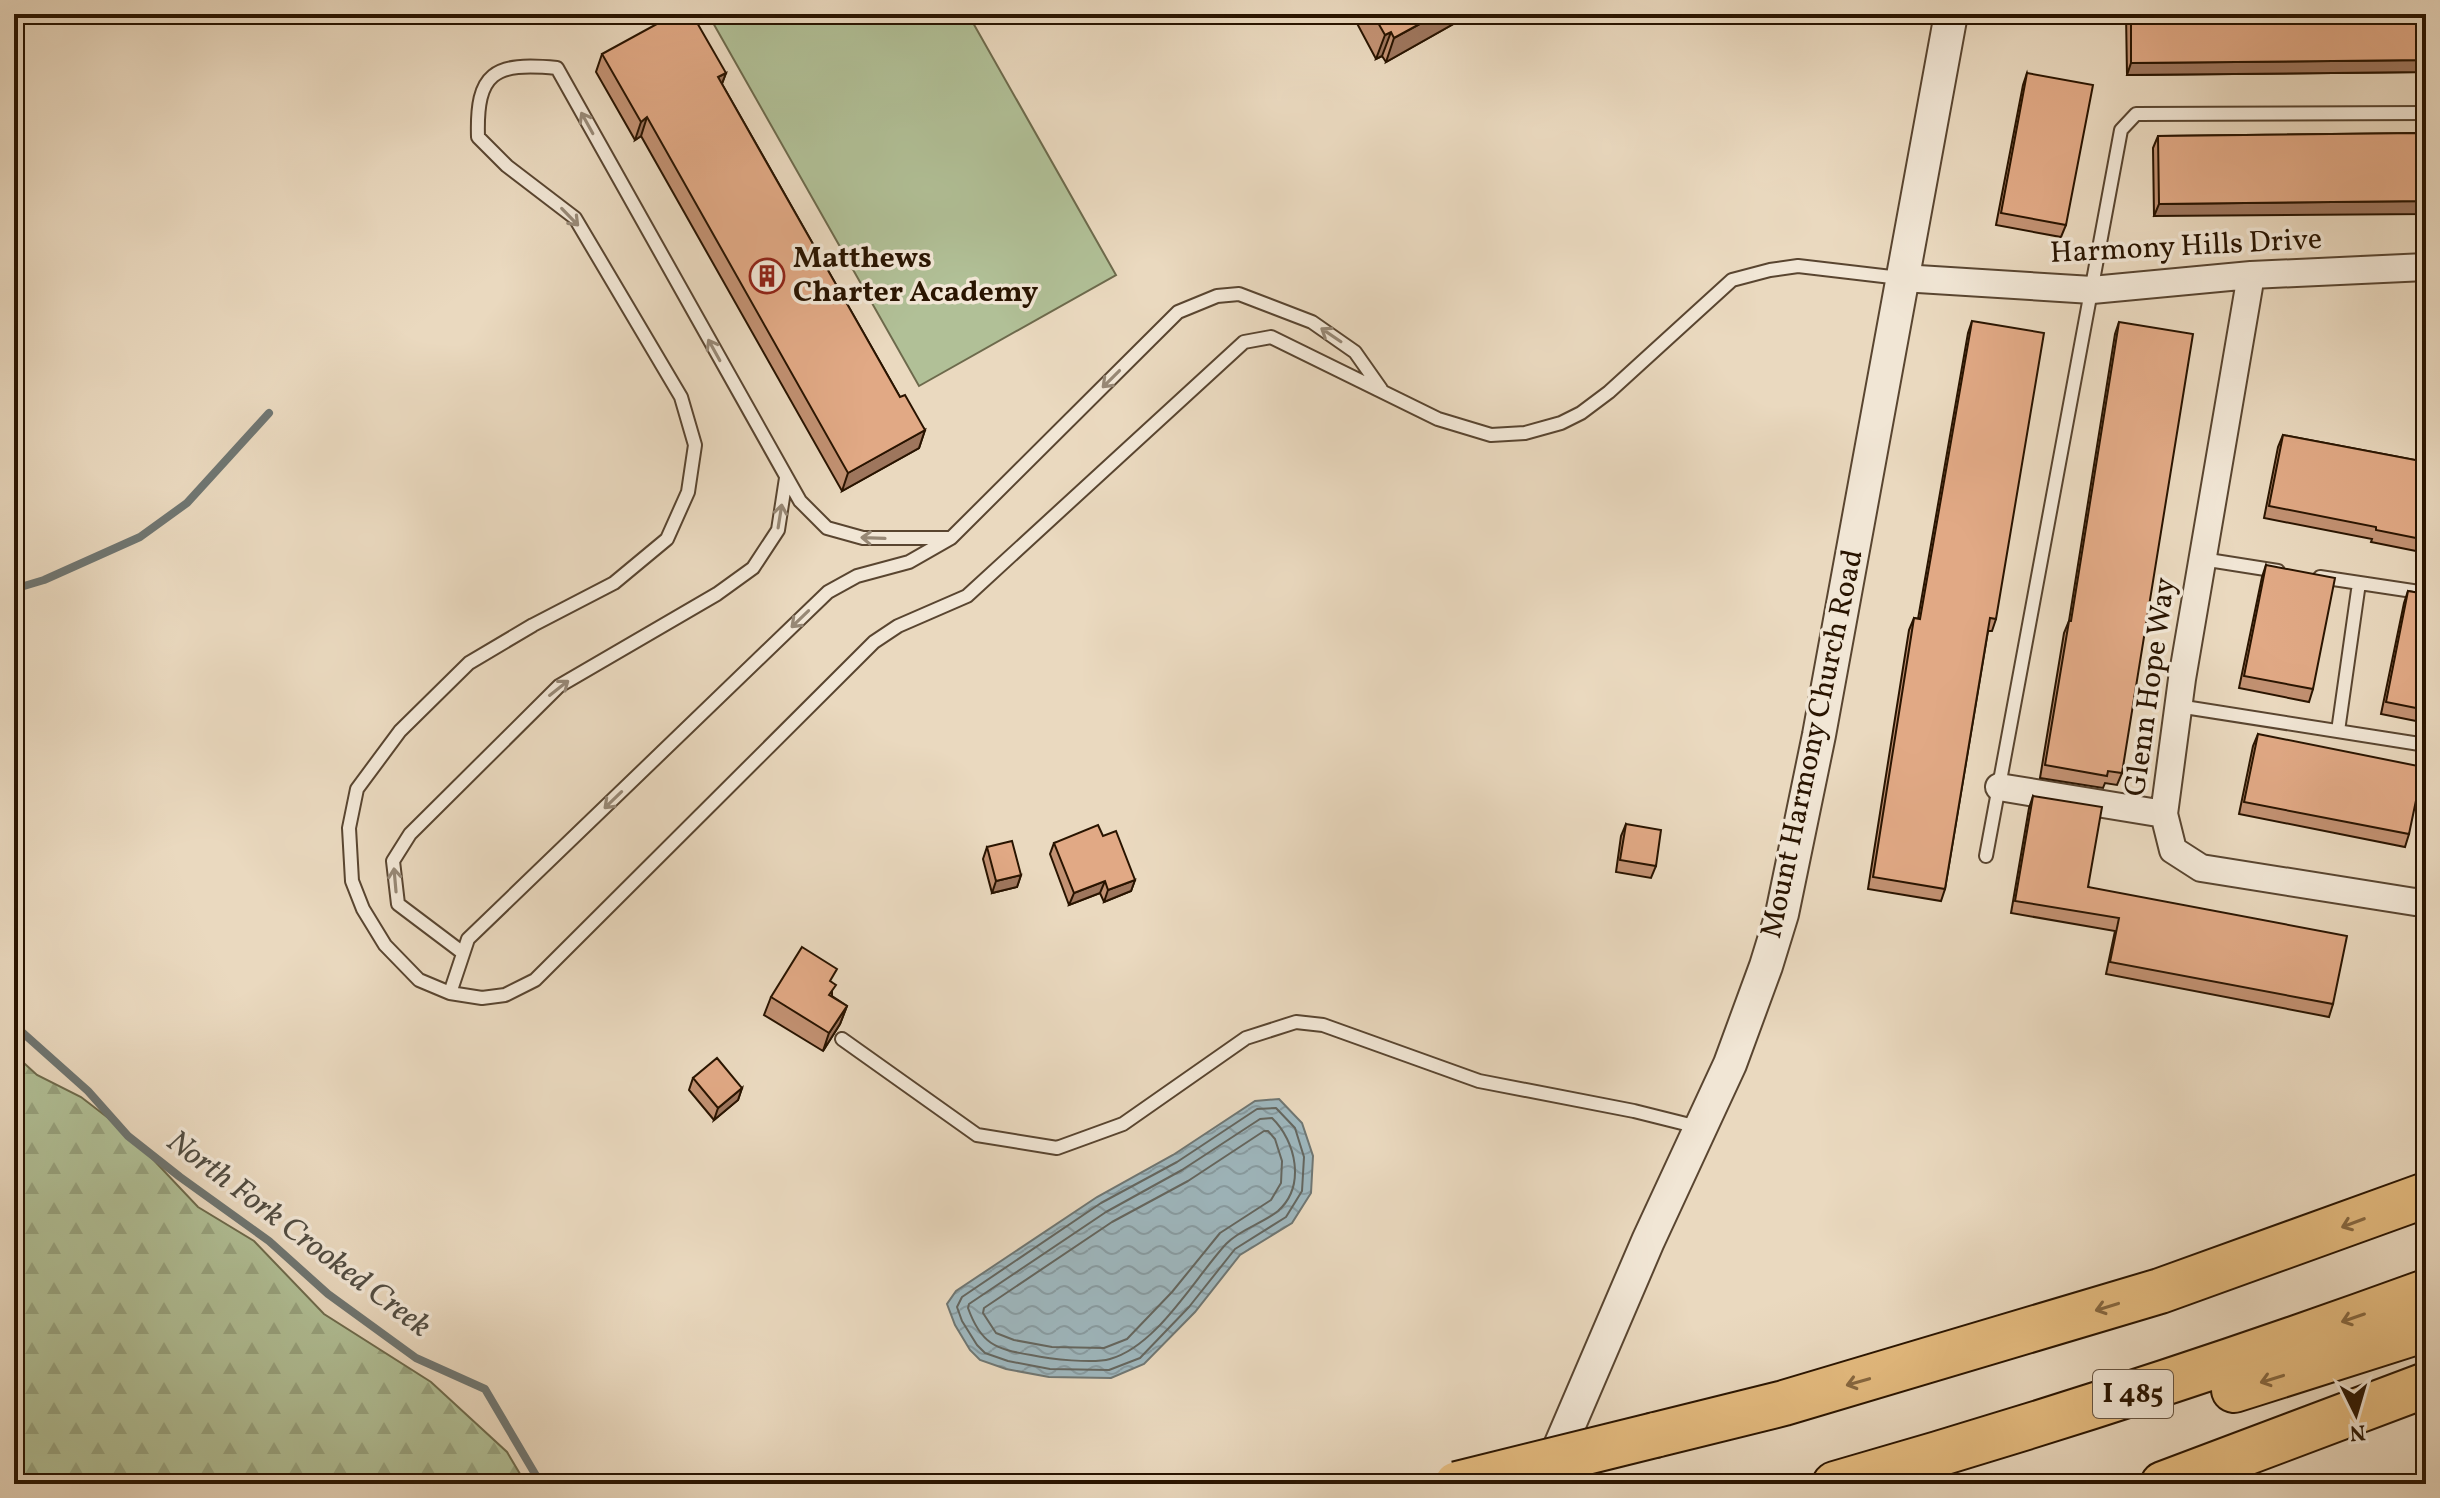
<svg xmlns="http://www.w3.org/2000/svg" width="2440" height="1498" viewBox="0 0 2440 1498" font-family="Vollkorn,serif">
	<defs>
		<pattern id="forest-firs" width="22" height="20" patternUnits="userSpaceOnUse" patternTransform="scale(2)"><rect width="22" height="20" fill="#b1c097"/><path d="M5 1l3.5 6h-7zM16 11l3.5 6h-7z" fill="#98a480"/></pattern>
		<pattern id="water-waves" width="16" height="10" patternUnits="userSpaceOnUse" patternTransform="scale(2)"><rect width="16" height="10" fill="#9eb7be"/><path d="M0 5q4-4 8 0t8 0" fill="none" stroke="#889ca2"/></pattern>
	</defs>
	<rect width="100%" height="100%" fill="#ead9bf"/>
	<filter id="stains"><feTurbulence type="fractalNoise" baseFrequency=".0025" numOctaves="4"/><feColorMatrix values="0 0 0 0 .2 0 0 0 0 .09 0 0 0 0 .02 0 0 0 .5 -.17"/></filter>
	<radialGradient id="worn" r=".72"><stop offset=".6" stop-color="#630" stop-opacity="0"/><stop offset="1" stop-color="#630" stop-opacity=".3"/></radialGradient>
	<!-- green -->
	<path fill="#b1c097" stroke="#6d6a4c" stroke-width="2" d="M708 14H968L1116 275 919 386Z"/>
	<!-- forest -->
	<path fill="url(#forest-firs)" stroke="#6d6a4c" stroke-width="2" d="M14 1054 37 1075 81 1097 129 1134 198 1207 254 1241 324 1314 431 1382 507 1452 526 1484H14Z"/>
	<!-- water -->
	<path fill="url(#water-waves)" stroke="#6f7672" stroke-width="2" d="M1279 1099 1302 1123 1313 1156 1311 1193 1292 1223 1240 1255 1195 1312 1144 1364 1111 1378 1049 1377 1006 1369 980 1360 970 1350 955 1325 947 1304 956 1291 1097 1197 1173 1155 1255 1101Z"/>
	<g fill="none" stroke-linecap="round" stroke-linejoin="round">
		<!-- shore -->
		<path stroke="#64665f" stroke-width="2" d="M1276 1108 1295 1128 1304 1157 1302 1191 1286 1217 1235 1249 1189 1307 1140 1358 1109 1370 1050 1369 1008 1361 985 1353 977 1345 962 1321 957 1307 962 1297 1101 1203 1177 1162 1257 1109Z
			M1272 1118C1296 1141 1306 1186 1278 1211 1262 1224 1240 1229 1226 1244 1194 1279 1157 1346 1110 1359 1093 1364 1050 1359 1031 1355 995 1349 981 1344 968 1308L969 1304 1106 1212 1182 1170 1260 1119Z
			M1264 1131H1268L1275 1139 1282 1161 1281 1183 1271 1200 1220 1233 1172 1292 1127 1339 1104 1348 1052 1347 1014 1340 996 1333 983 1313 984 1308 1112 1222 1188 1181Z"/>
		<!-- stream -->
		<path stroke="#6f7672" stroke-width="8" d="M14 589 44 580 140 537 187 503 269 413
			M14 1025 88 1091 128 1136 180 1177 269 1241 328 1294 416 1358 485 1389 541 1484"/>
		<!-- service casing -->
		<g stroke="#594530" stroke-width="16">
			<path id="service" d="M951 538H863L827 528 800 501 557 68C494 62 476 72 478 137L507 166 575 218 681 397 695 445 688 492 667 539 614 583 533 625 469 663 400 731 357 789 349 828 352 881 363 909 385 945 419 980 450 993 482 998 505 995 535 980 874 642 898 626 967 596 1244 342 1271 337 1438 419 1491 435 1525 433 1561 423 1581 413 1609 392 1732 280 1770 270 1798 266 1900 278
				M2202 559 2278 571
				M2320 577 2426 593
				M2178 706 2426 745
				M2338 731 2359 583
				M1986 856 2121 130 2136 114 2426 113
				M463 953 398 904 393 861 410 834 559 686 717 594 753 568 778 530 786 478
				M450 993 468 939 828 592 857 576 909 562 951 538 1178 312 1217 296 1239 294 1312 322 1355 352 1381 389
				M842 1039 977 1135 1057 1148 1123 1124 1246 1038 1296 1022 1323 1025 1479 1081 1634 1111 1698 1127"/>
		</g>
		<!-- minor casing -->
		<g stroke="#594530" stroke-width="30">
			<path id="minor" d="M2251 275 2182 679 2164 814 2173 850 2201 868 2415 902 2426 901
				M1902 278 2092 290 2251 275 2426 267
				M1999 787 2164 814"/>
		</g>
		<!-- tertiary casing -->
		<g stroke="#594530" stroke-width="36">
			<path id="tertiary" d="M1548 1474 1648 1241 1730 1064 1766 966 1782 914 1819 735 1951 14"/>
		</g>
		<!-- motorway casing -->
		<g stroke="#291400" stroke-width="48">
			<path id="motorway" d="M2234 1390 2426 1329
				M1655 1435 1784 1403 2160 1291 2426 1195
				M1835 1484C2035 1427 2231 1363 2426 1292
				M2163 1484 2426 1385"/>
		</g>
		<!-- service -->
		<use href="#service" stroke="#f1e6d5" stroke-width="12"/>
		<!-- minor -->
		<use href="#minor" stroke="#f1e6d5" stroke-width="26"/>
		<!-- tertiary -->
		<use href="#tertiary" stroke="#f1e6d5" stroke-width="32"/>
		<!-- motorway -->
		<use href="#motorway" stroke="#e5bc80" stroke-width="44"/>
		<!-- motorway-bridge casing -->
		<g stroke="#291400" stroke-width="48" stroke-linecap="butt">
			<path id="motorway-bridge" d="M1457 1484 1655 1435"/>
		</g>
		<!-- motorway-bridge -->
		<use href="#motorway-bridge" stroke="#e5bc80" stroke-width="44"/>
	</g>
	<!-- wall -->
	<path fill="#c29172" stroke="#291400" stroke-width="2" d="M1352 14H1459L1455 23 1386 62 1382 56 1376 59Z
		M2126 14H2426V72L2127 75Z
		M602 54 726 73 722 84 900 397 925 430 919 448 842 491 641 136 635 140 596 72Z
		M2027 73 2066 225 2061 237 1996 225 2023 85Z
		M2420 133 2154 216 2153 148 2158 136Z
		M1972 321 1996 619 1992 631H1988L1945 889 1941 901 1868 889 1909 630 1914 618 1918 619 1968 333Z
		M2119 322 2122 773 2117 785 2105 783 2103 788 2040 778 2064 633 2069 621 2115 334Z
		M2283 435 2426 462V553L2371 542 2372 539 2264 518 2278 447Z
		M2266 565 2313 689 2309 702 2239 688 2262 577Z
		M2408 591 2426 594V723L2381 714 2404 603Z
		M2258 734 2409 834 2405 847 2239 814 2253 746Z
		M2033 796 2088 887 2333 1004 2329 1017 2106 974 2115 931 2011 913 2029 808Z
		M1626 824 1656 866 1651 878 1616 872 1621 836Z
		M1103 836 1135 880 1131 891 1104 902 1100 893 1069 905 1050 854 1054 843Z
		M987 847 1021 875 1017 887 992 893 983 859Z
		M832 983V996L847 1006 840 1024 823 1051 764 1015 771 997Z
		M693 1078 742 1088 738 1100 714 1120 689 1090Z"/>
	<!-- shaded-wall -->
	<path fill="#9e765d" stroke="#291400" stroke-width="2" d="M1438 14H1459L1455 23 1386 62 1394 38Z
		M1391 32 1382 56 1376 59 1385 35Z
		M2426 60V72L2127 75 2131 63Z
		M726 73 719 91 718 77Z
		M647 117 641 136 635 140 641 122Z
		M2426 201V214L2154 216 2159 204Z
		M925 430 919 448 842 491 848 473Z
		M1021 875 1017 887 992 893 996 881Z
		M1135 880 1131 891 1104 902 1108 890Z
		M1105 881 1100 893 1069 905 1074 893Z
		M847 1006 840 1024 823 1051 829 1033Z
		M742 1088 738 1100 714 1120 718 1108Z"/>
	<!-- building -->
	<path fill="#e1a985" stroke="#291400" stroke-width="2" d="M675 14H692L726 73 718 77 900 397 905 395 925 430 848 473 647 117 641 122 602 54Z
		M1373 14H1438L1394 38 1391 32 1385 35Z
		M2131 14H2426V60L2131 63Z
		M2027 73 2093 85 2066 225 2001 213Z
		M2420 133V138H2426V201L2159 204 2158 136Z
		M1972 321 2044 333 1996 619 1990 618 1945 889 1873 877 1914 618 1920 619Z
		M2119 322 2193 334 2122 773 2108 771 2107 776 2045 765 2069 621H2071Z
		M2283 435 2426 462V540L2376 530V527L2269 506Z
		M2266 565 2335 578 2313 689 2244 676Z
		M2408 591 2426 594V710L2386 702Z
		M2258 734 2423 767 2409 834 2244 802Z
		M2033 796 2102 807 2088 887 2347 936 2333 1004 2110 962 2119 918 2015 901Z
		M1626 824 1661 830 1656 866 1620 860Z
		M1098 825 1103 836 1116 831 1135 880 1108 890 1105 881 1074 893 1054 843Z
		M1012 841 1021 875 996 881 987 847Z
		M802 947 837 969 830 981 836 985 829 995 847 1006 829 1033 771 997Z
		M717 1058 742 1088 718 1108 693 1078Z"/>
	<!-- one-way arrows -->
	<defs><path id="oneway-shaft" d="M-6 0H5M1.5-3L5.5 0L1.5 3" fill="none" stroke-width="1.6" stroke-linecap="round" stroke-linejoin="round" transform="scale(2)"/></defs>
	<g stroke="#978875">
		<use href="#oneway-shaft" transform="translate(587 123) rotate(-119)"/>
		<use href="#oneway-shaft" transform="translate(570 217) rotate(46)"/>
		<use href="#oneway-shaft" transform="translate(1331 335) rotate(-146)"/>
		<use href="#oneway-shaft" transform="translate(714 350) rotate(-119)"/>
		<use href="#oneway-shaft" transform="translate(1111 379) rotate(135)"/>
		<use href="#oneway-shaft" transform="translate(780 516) rotate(-81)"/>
		<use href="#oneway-shaft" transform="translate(873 538) rotate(-178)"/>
		<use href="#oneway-shaft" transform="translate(800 619) rotate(136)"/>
		<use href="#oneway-shaft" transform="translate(559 688) rotate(-38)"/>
		<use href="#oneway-shaft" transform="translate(613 800) rotate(136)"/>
		<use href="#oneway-shaft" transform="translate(395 880) rotate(-95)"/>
	</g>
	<g stroke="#876840">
		<use href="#oneway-shaft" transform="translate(2353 1223) rotate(159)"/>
		<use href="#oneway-shaft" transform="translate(2107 1307) rotate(163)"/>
		<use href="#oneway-shaft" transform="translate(2353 1318) rotate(161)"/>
		<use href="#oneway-shaft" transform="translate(2272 1379) rotate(163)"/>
		<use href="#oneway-shaft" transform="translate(1858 1382) rotate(164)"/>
	</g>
	<!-- icons -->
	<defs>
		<g id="building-ring" transform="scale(1.8)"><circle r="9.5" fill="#f1e6d5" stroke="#8f2418" stroke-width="1.5"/><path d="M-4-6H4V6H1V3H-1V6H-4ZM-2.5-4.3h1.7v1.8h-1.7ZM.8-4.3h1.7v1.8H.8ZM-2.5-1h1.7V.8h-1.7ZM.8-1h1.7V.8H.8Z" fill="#8f2418"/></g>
	</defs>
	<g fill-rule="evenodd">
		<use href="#building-ring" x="767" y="276"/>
	</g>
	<g text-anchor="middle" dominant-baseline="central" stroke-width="7" stroke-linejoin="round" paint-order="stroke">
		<!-- shield labels -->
		<rect fill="#f1e6d5" stroke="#655340" stroke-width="2" x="2093" y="1370" width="80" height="48" rx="6"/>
		<g font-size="28" font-weight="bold" fill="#291400">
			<text x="2133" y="1394">I 485</text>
		</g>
		<!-- street labels -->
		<g font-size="30" fill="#291400" stroke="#f1e6d5">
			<text transform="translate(2186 247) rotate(-3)">Harmony Hills Drive</text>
			<text transform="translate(2151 687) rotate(-82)">Glenn Hope Way</text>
			<text transform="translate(1813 744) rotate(-78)">Mount Harmony Church Road</text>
		</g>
		<!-- poi labels -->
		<g font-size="30" font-weight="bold" fill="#291400" stroke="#f1e6d5" text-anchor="start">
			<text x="793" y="259">Matthews<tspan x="793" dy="34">Charter Academy</tspan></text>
		</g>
		<!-- water labels -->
		<g font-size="32" font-style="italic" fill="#524d42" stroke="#f1e6d5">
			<text transform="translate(298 1235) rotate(37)">North Fork Crooked Creek</text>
		</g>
	</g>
	<!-- margin -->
	<rect width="2440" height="1498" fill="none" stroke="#ead9bf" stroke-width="48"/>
	<rect x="16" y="16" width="2408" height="1466" fill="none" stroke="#291400" stroke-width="4"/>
	<rect x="24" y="24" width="2392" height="1450" fill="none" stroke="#291400" stroke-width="2"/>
	<!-- north arrow -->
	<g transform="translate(2356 1414) rotate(175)" stroke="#f1e6d5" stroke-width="6" paint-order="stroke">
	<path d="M0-6L14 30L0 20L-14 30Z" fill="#291400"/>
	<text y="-12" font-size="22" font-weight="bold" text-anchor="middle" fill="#291400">N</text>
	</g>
	<rect width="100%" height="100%" filter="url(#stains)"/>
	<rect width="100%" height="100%" fill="url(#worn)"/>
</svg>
